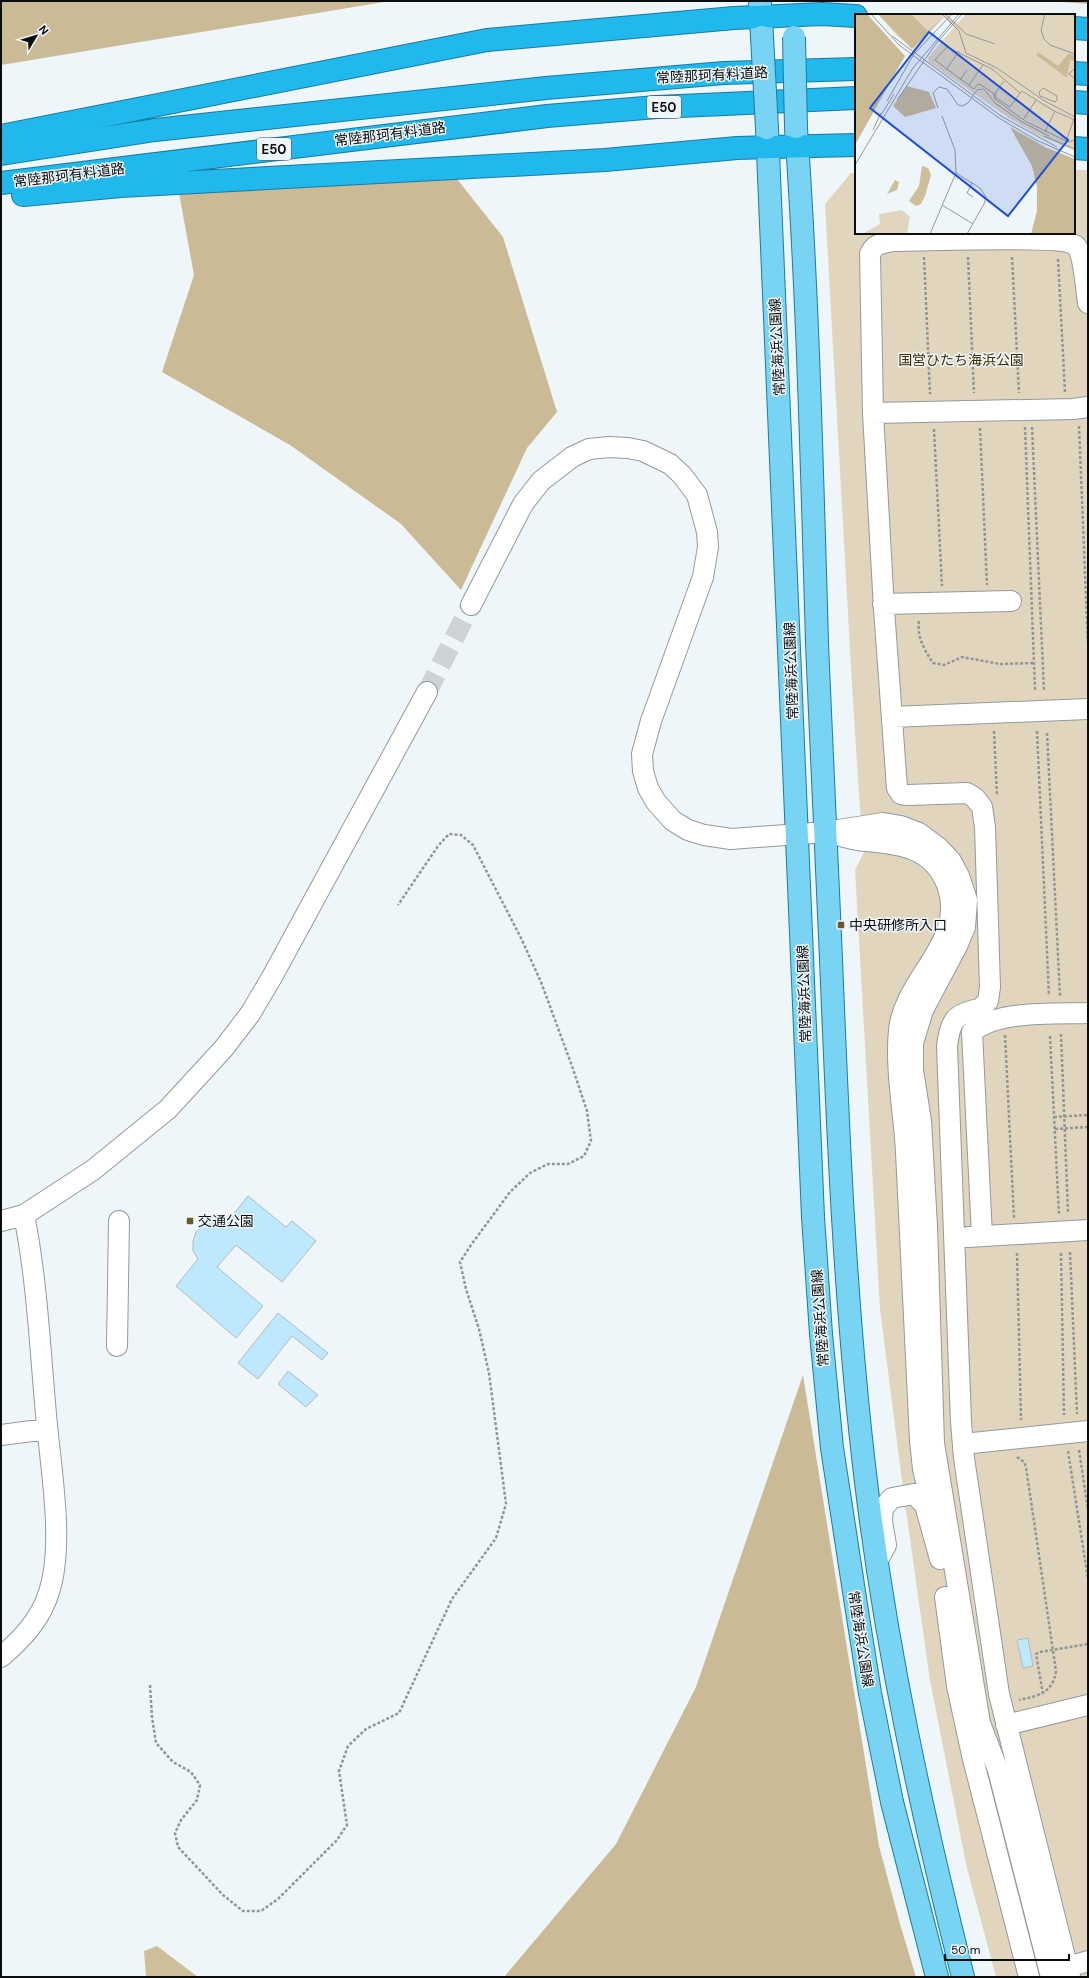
<svg xmlns="http://www.w3.org/2000/svg" width="1089" height="1978" viewBox="0 0 1089 1978" font-family="'DM Sans','Noto Sans JP',sans-serif">
	<rect width="100%" height="100%" fill="#eff6fa"/>
	<!-- green -->
	<path fill="#e1d6bd" d="M1074 170H1088V1977H996L967 1868 930 1681 904 1496 880 1309 855 870 865 850 860 809 852 685 825 204 851 173H856V233H1074Z"/>
	<!-- forest -->
	<path fill="#cbba96" d="M1 1H390L1 65Z
		M1049 1H1088V4Z
		M457 179 503 237 557 412 527 448 461 590 401 524 290 445 162 372 194 275 179 193Z
		M803 1375 879 1846 900 1924 916 1977H504L616 1844 696 1687Z"/>
	<!-- water -->
	<path fill="#cebe99" d="M157 1946 198 1977H146L144 1951Z"/>
	<!-- building -->
	<path fill="#bde8fd" stroke="#b4babd" d="M248 1196 286 1227 292 1221 316 1241 282 1282 236 1245 217 1267 263 1306 236 1338 176 1286 198 1259 193 1251V1241L196 1232 207 1223 218 1220H229Z
		M278 1313 328 1353 322 1360 292 1336 258 1379 238 1363Z
		M288 1371 318 1395 306 1407 278 1384Z
		M1028 1638 1033 1666 1023 1668 1017 1640Z"/>
	<g fill="none" stroke-linecap="round" stroke-linejoin="round">
		<!-- minor-tunnel -->
		<path stroke="#cdd3d7" stroke-width="20" stroke-dasharray="20 10" stroke-linecap="butt" d="M427 692 471 605"/>
		<!-- minor casing -->
		<g stroke="#93999c" stroke-width="22">
			<path id="minor" d="M873 413 1073 409 1088 407
				M883 604 1011 601
				M471 605 523 504 541 481 572 457 589 449 609 447 628 448 643 451 670 464 682 475 697 495 707 532 708 547 703 577 651 721 642 754 643 771 648 788 656 802 673 821 688 830 704 835 731 839 826 832 883 823 901 826 919 833 939 848 951 861 959 876 967 900 965 927 957 946 923 1010 913 1043V1070L921 1121 927 1226 934 1443 980 1723 998 1770 1051 1977
				M892 717 1088 709
				M836 835C846 837 856 841 867 841 901 844 933 848 947 885 968 941 904 978 899 1030 895 1068 904 1113 906 1152 911 1248 916 1344 920 1440L923 1469 933 1511
				M1 1221 24 1215 93 1170 168 1109 224 1048 250 1014 272 977 427 692
				M982 1236 972 1032C997 1010 1055 1014 1088 1013
				M968 1237 1088 1230
				M117 1346 119 1221
				M1 1435 47 1429
				M963 1444 1088 1431
				M877 1562 886 1545 882 1521 883 1508 892 1498 914 1494 925 1505 940 1559
				M945 1597 957 1686 972 1755 1029 1977
				M1 1657C22 1639 41 1619 49 1592 65 1543 50 1465 46 1414 40 1348 37 1280 24 1215
				M1006 1725 1088 1705
				M1068 1967 1088 1961
				M1070 1977 999 1694 964 1458 961 1422 947 1046C950 1022 954 1013 980 1009L988 1001 990 987 985 827 982 807 975 798 967 793 908 795 901 794 897 788 884 609 873 413 870 254C874 244 882 243 892 241 917 241 1065 235 1076 246 1084 254 1086 291 1088 303"/>
		</g>
		<!-- major casing -->
		<g stroke="#197c9f" stroke-width="24">
			<path id="major" d="M760 1 762 36
				M796 128C808 299 812 471 817 642 821 748 827 854 831 959 838 1134 845 1309 866 1482 886 1649 922 1814 963 1977
				M767 129 813 1217 821 1334 832 1448 857 1611 870 1693 892 1802 937 1977"/>
		</g>
		<!-- highway casing -->
		<g stroke="#197c9f" stroke-width="24">
			<path id="highway" d="M1074 28 1088 29
				M1074 73 1088 74
				M1074 102 1088 103
				M1 136 487 40 734 18 822 14 856 16
				M1074 148 1088 149
				M1 154 155 130 546 88 724 73 856 69
				M1 183 547 116 657 107 856 98
				M23 195 121 186 605 160 737 148 856 145"/>
		</g>
		<!-- path -->
		<path stroke="#919698" stroke-width="2.5" stroke-dasharray="3 2" stroke-linecap="butt" d="M924 257 930 394
			M968 257 974 393
			M1012 257 1019 393
			M1058 259 1065 392
			M1079 426 1088 646
			M1025 427 1035 690
			M1032 427 1044 691
			M980 428 987 585
			M934 429 942 586
			M919 621C917 638 924 649 933 663L944 665 962 657 1000 664 1034 663
			M994 731 997 796
			M1037 731 1049 996
			M1047 733 1060 996
			M1061 1034 1068 1213
			M1005 1035 1014 1218
			M1050 1036 1059 1215
			M1054 1117 1088 1115
			M1055 1129 1088 1127
			M1070 1252 1077 1414
			M1017 1253 1021 1420
			M1061 1253 1064 1415
			M1079 1450 1088 1510
			M1068 1451 1088 1579
			M1017 1457 1024 1462 1026 1467 1056 1671C1053 1693 1038 1696 1019 1700
			M150 1685 152 1717 156 1743 173 1762 191 1772 200 1785 197 1800 181 1820 175 1833 178 1847 223 1895 243 1911H261L278 1899 337 1840 347 1825 339 1771 348 1746 366 1729 399 1713 452 1599 496 1538 506 1504 489 1373 479 1329 466 1289 460 1262 471 1245 510 1192 530 1173 548 1164H568L584 1156 591 1141 587 1111 572 1066 541 982 521 938 473 845 461 835 449 834 438 846 398 905
			M1043 1694 1036 1654 1040 1652 1088 1644"/>
		<!-- minor -->
		<use href="#minor" stroke="#fff" stroke-width="20"/>
		<!-- major -->
		<use href="#major" stroke="#79d4f4" stroke-width="22"/>
		<!-- highway -->
		<use href="#highway" stroke="#20b8ed" stroke-width="22"/>
		<!-- major-bridge casing -->
		<g stroke="#197c9f" stroke-width="24" stroke-linecap="butt">
			<path id="major-bridge" d="M762 37 767 128
				M794 37 796 127"/>
		</g>
		<!-- major-bridge -->
		<use href="#major-bridge" stroke="#79d4f4" stroke-width="22"/>
	</g>
	<!-- markers -->
	<g fill="#6c5827" stroke="#eff6fa" stroke-width="1.5">
		<rect x="837" y="921" width="8" height="8" rx="2"/>
		<rect x="186" y="1217" width="8" height="8" rx="2"/>
	</g>
	<g text-anchor="middle" dominant-baseline="central" stroke-width="3" stroke-linejoin="round" paint-order="stroke">
		<!-- shield labels -->
		<g fill="#eff6fa" stroke="#4f5355" stroke-width="1">
			<rect x="647" y="96" width="34" height="22" rx="3"/>
			<rect x="257" y="138" width="34" height="22" rx="3"/>
		</g>
		<g font-size="13" font-weight="bold" fill="#0b0d0e">
			<text x="664" y="107">E50</text>
			<text x="274" y="149">E50</text>
		</g>
		<!-- street labels -->
		<g font-size="14" fill="#0b0d0e" stroke="#eff6fa">
			<text transform="translate(712 75) rotate(-3)">常陸那珂有料道路</text>
			<text transform="translate(390 134) rotate(-7)">常陸那珂有料道路</text>
			<text transform="translate(69 175) rotate(-7)">常陸那珂有料道路</text>
			<text transform="translate(777 347) rotate(-93)">常陸海浜公園線</text>
			<text transform="translate(791 671) rotate(-92)">常陸海浜公園線</text>
			<text transform="translate(804 994) rotate(-92)">常陸海浜公園線</text>
			<text transform="translate(820 1318) rotate(-94)">常陸海浜公園線</text>
			<text transform="translate(861 1639) rotate(81)">常陸海浜公園線</text>
		</g>
		<!-- park labels -->
		<g font-size="14" fill="#3f2d00" stroke="#eff6fa">
			<text x="961" y="360">国営ひたち海浜公園</text>
		</g>
		<!-- poi labels -->
		<g font-size="14" fill="#0b0d0e" stroke="#eff6fa" text-anchor="start">
			<text x="849" y="925">中央研修所入口</text>
			<text x="198" y="1221">交通公園</text>
		</g>
	</g>
	<!-- overview -->
	<g transform="translate(855 14)">
		<rect width="220" height="220" fill="#eff6fa"/>
		<path d="M23 0H92L102 10 111 0H220V137L183 121 154 104 74 48 73 44 99 13 89 3 59 35 42 22ZM47 196 55 203 52 220H7L25 210 24 200Z" fill="#e1d6bd"/>
		<path d="M12 0 50 42 0 131V1ZM23 0H56L73 17 89 3 57 35ZM183 38 203 52 214 39 220 42V47L215 46 212 64 181 41ZM52 72 74 78 81 94 50 103 38 92ZM155 113 192 134 220 145V220H176L182 197V173L177 152Z" fill="#cbba96"/>
		<path d="M67 152 73 154 76 161 70 182 66 190 61 192 54 187 64 172ZM40 166 44 168 42 176 32 180Z" fill="#cebe99"/>
		<path fill="none" stroke="#94999c" stroke-width="1" d="M16 0 44 31 144 104 181 126 220 143M58 0H74M87 0 104 17 111 39 142 54 188 86 220 103M90 0 111 20 140 30M190 0 186 16 189 25 195 31 220 40M37 22 146 102 202 133M220 54 214 60 220 65M91 56 104 37M105 66 112 56M114 71 128 51M188 74 202 82V86L200 88 185 82 184 78ZM141 80 140 83 155 93M139 81 149 67M42 86 80 31 107 0M32 87 59 40 97 0M155 93 165 79M83 94 78 79 84 73 92 75 103 91 107 92 113 89 122 76 129 75 140 89 167 108 194 122M26 101 39 80M168 106 181 86M220 106 199 97 167 77 165 79 137 55 92 33 80 46 119 75 123 70 126 71 138 79 140 85 170 107 213 128 220 126M18 116 26 99M190 118 200 97M189 122 220 135M211 127 219 105M0 151 58 54 104 0M101 159 125 174 131 183 129 190 112 220M117 169 112 179 118 183M87 191 118 210M75 220 101 159 100 136 87 102"/>
		<path fill="#1d4ed8" fill-opacity="0.15" stroke="#1d4ed8" stroke-width="2" d="M74 18 213 126 153 202 15 94Z"/>
		<rect width="220" height="220" fill="none" stroke="#0b0d0e" stroke-width="2"/>
	</g>
	<!-- border -->
	<rect width="1089" height="1978" fill="none" stroke="#0b0d0e" stroke-width="4"/>
	<!-- north arrow -->
	<g transform="translate(36 36) rotate(52)" stroke="#eff6fa" stroke-width="3" paint-order="stroke">
	<path d="M0-3L7 15L0 10L-7 15Z" fill="#0b0d0e"/>
	<text y="-6" font-size="11" font-weight="bold" text-anchor="middle" fill="#0b0d0e">N</text>
	</g>
	<!-- scale -->
	<path d="M945 1954v6h124v-6" fill="none" stroke="#0b0d0e" stroke-width="2"/>
	<text x="951" y="1954" font-size="12" fill="#0b0d0e" stroke="#eff6fa" stroke-width="3" paint-order="stroke">50 m</text>
</svg>
